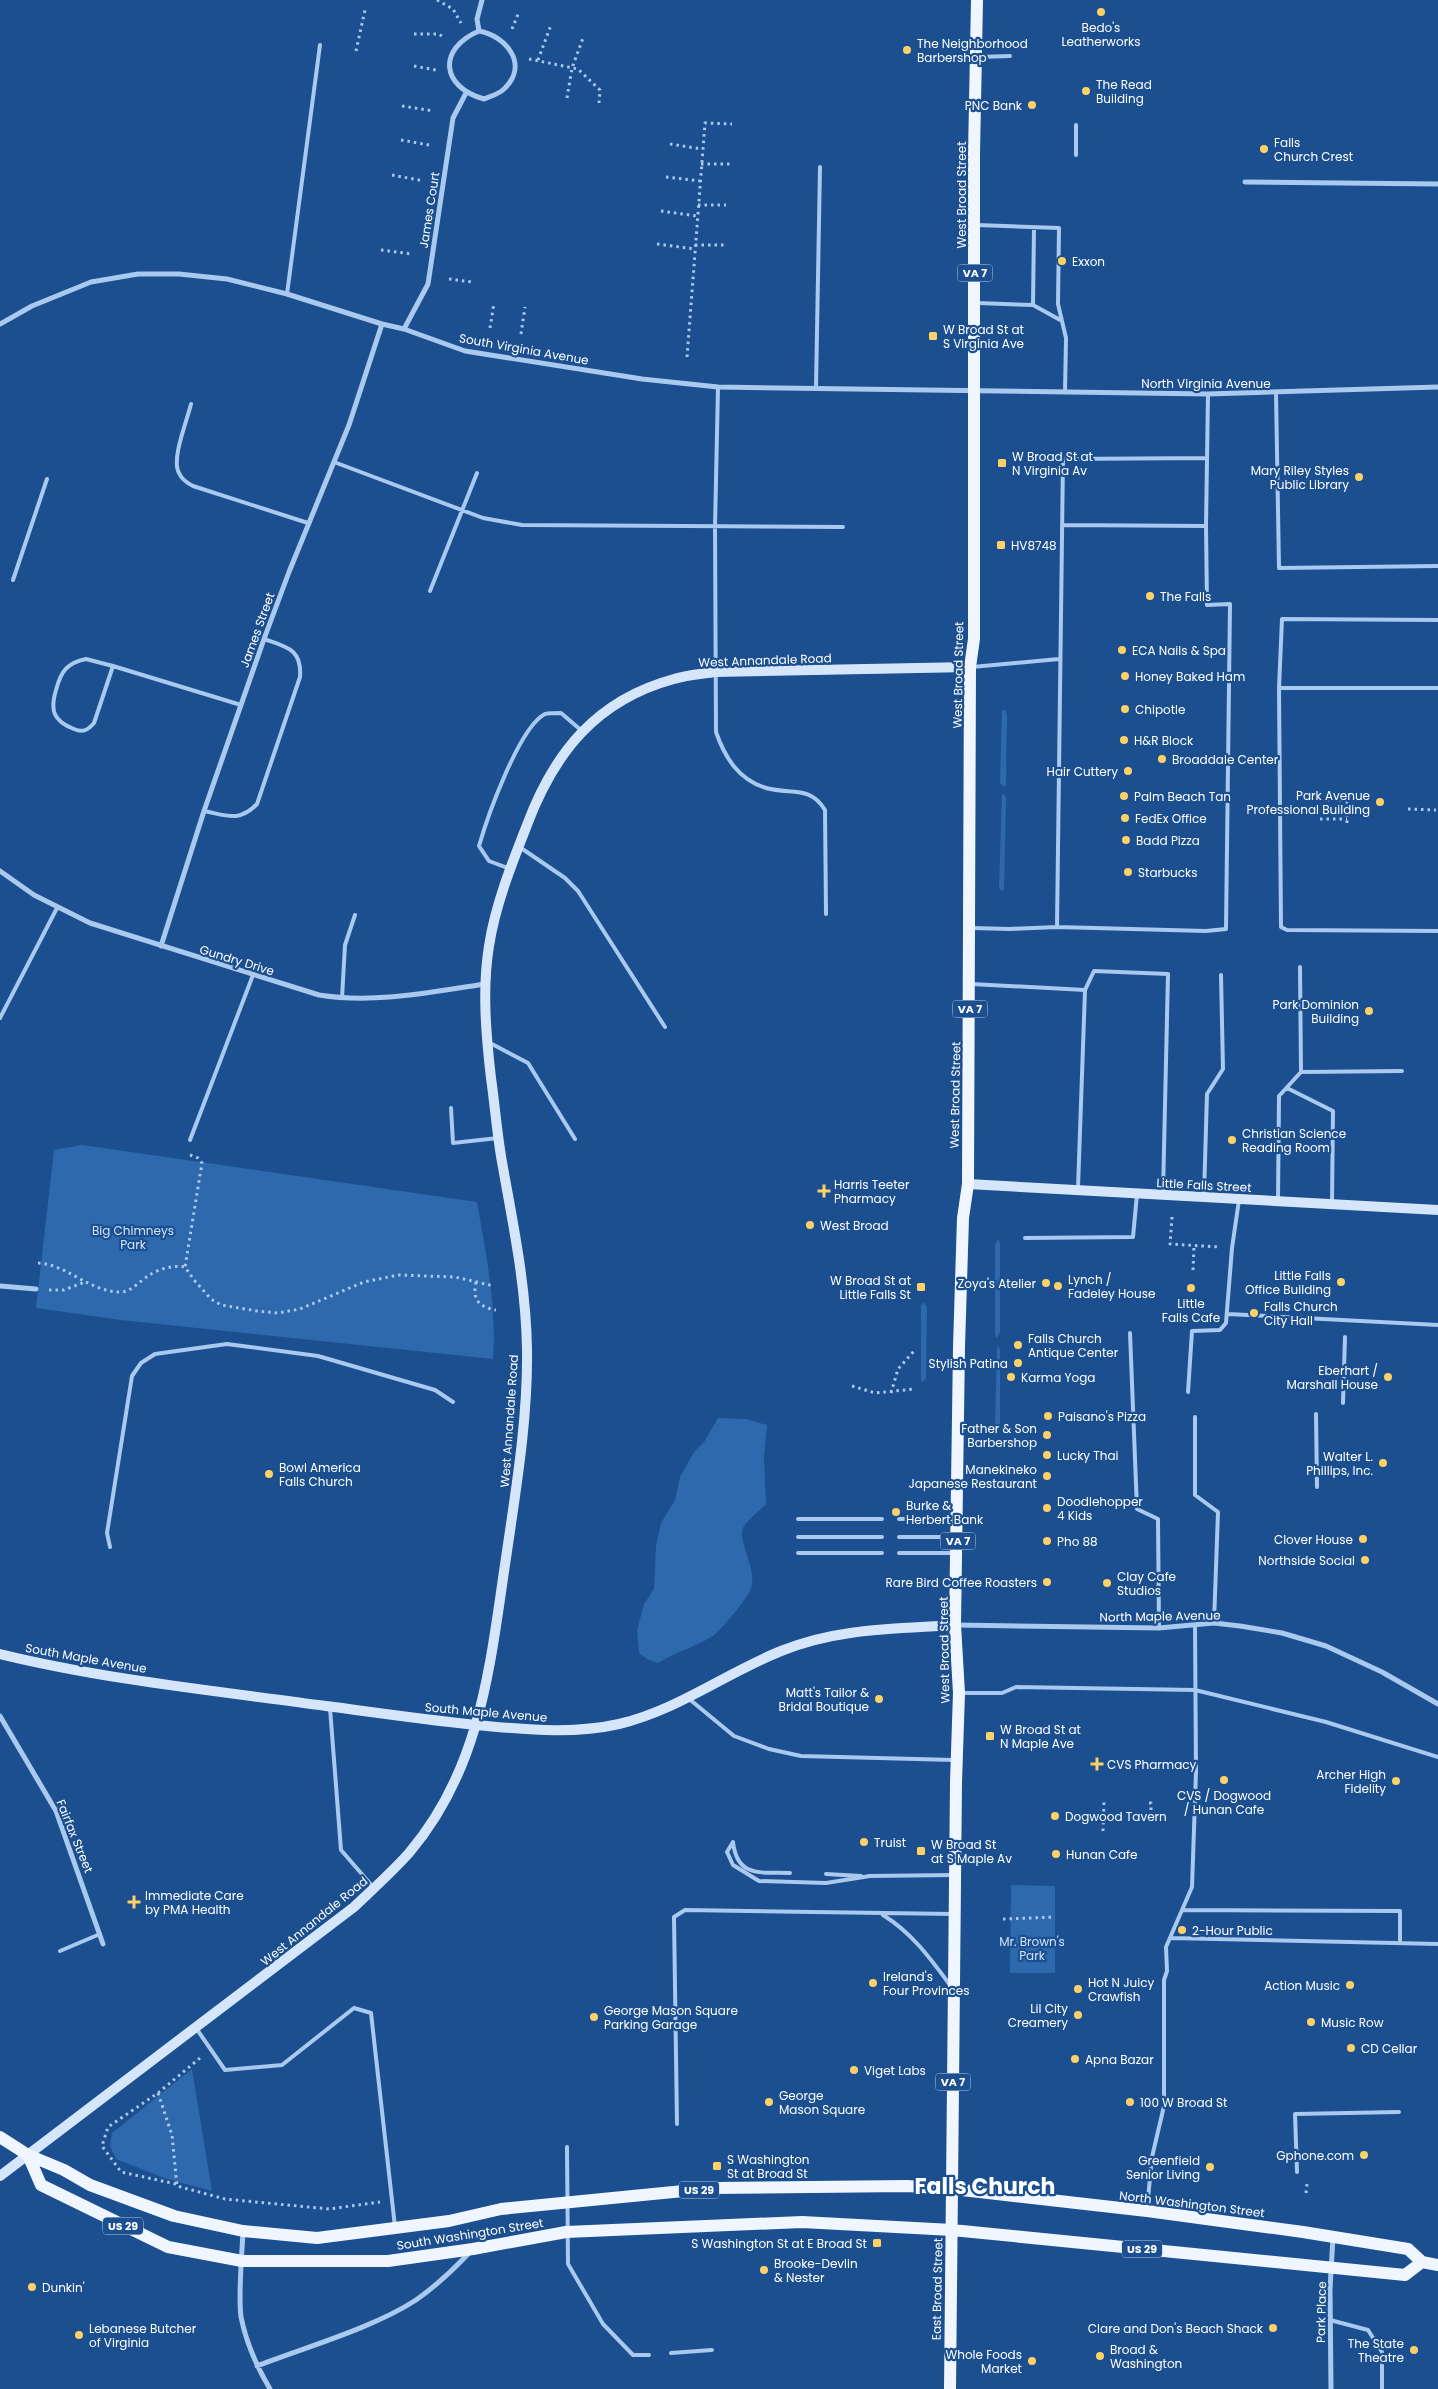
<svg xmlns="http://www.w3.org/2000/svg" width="1438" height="2389" viewBox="0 0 1438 2389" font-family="Poppins,sans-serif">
	<rect width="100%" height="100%" fill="#1b4f8f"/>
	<!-- green -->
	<path fill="#2e69ad" d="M1002 710H1005L1007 715 1006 784 1004 787 1000 783Z
		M1002 793 1006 797 1004 889 1002 891 999 888Z
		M82 1145 477 1202C486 1254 497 1306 493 1359L121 1320 36 1308 54 1150Z
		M998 1239 1000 1243V1332L997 1338 995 1335V1245Z
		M923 1302 927 1307 926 1378 923 1382 921 1380V1307Z
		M997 1346 1000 1349V1428L997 1431 995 1427Z
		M718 1418 746 1419 767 1425 764 1457 766 1504C759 1511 750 1518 744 1526 735 1539 758 1568 751 1588 749 1597 721 1630 713 1636 696 1647 675 1652 658 1663L647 1659 639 1653 637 1630 644 1604 654 1589 656 1546 661 1523 675 1500 680 1477 694 1452 704 1442Z
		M1011 1885 1055 1886V1973H1010Z
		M192 2069 212 2191 164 2178 116 2159 110 2146 112 2133Z"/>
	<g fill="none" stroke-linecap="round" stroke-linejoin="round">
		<!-- path -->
		<path stroke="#a9c9ee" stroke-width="3" stroke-dasharray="2.5 4" stroke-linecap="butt" d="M437 0 453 9 461 23
			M512 29 519 12
			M414 34H439L444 38
			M356 51 365 10
			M529 59 578 69 600 90 599 103
			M538 60 551 25
			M414 66 436 70
			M567 98 572 68 583 38
			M402 106 434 111
			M401 140 429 145
			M670 144 702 149
			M701 164H732
			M392 175 424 181
			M666 177 700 181
			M698 205H726
			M661 211 697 216
			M657 244 695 249
			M695 245H727
			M381 250 412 254
			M449 279 472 282
			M490 328 494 303
			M521 334 525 307
			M687 357 705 123 732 124
			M1320 800H1347
			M1408 809 1436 810
			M1320 819H1347
			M1347 823V795
			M190 1155 198 1158 202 1163 185 1267 194 1280 211 1299 221 1305 257 1311 278 1313 300 1309 364 1282 398 1275 455 1277 494 1286
			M1172 1217 1170 1244 1219 1247
			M38 1263C69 1265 90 1293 122 1292 132 1291 140 1281 148 1276 158 1269 173 1265 185 1267
			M1193 1270 1194 1246
			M476 1282C472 1300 479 1307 496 1310
			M49 1290H64L85 1282
			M852 1386 875 1393 914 1389
			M891 1393 898 1369 914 1351
			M1149 1803H1151V1819H1158
			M1103 1831 1104 1802 1107 1803
			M1003 1919 1055 1917
			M158 2093 172 2135 177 2186 225 2199 329 2209 380 2202
			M176 2184 121 2172 102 2146 108 2127 158 2093 200 2058
			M1306 2193 1307 2184"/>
		<!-- lane -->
		<path stroke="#a9c9ee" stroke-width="4" d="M978 57 1010 56
			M1076 125V155
			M977 225 1059 228 1058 304 1066 338 1065 392
			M1034 228 1033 305 1062 321
			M287 294 320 45
			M977 303 1033 305
			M718 387 715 527 716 732C725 758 739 780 766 788 791 795 810 785 825 810L826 914
			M816 387 820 167
			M1276 393 1279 568 1438 566
			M191 404C187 421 171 459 179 473 182 480 187 483 193 486L308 523
			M334 462 483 518 522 525 843 527
			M1062 525 1206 526 1208 394
			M1206 526 1207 605 1230 604 1226 929 1206 931 1057 927 1063 459 1207 458
			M13 580 47 479
			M430 591 477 473
			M1438 620 1282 619 1279 688 1281 927 1287 930 1438 931
			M86 659 113 666 94 723C88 730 83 733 74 729 53 721 50 710 56 690 61 671 67 663 86 659Z
			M113 666 241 705
			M972 667 1059 659
			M1279 688H1438
			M204 811C226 815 239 823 257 804L300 677C302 649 287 647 264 639
			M521 848 565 878 578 891 665 1027
			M510 869 489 861 479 846C487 818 519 727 545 714 549 713 556 713 561 713L582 731
			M972 928 1009 929 1057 927
			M971 984 1085 990 1078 1188
			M1085 990 1094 971 1168 974 1163 1193
			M342 998 345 945 355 915
			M0 1018 57 908
			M490 1043 528 1063 575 1139
			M1301 1072 1402 1071
			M1287 1088 1333 1111 1332 1202
			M451 1108 453 1143 498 1138
			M190 1140 253 975
			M1204 1195 1207 1094 1223 1069 1221 975
			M1278 1199 1279 1096 1301 1072 1300 967
			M1025 1238 1133 1237 1137 1194
			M1228 1314 1438 1325
			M1130 1333 1137 1509 1158 1519 1159 1628
			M1188 1392 1192 1331 1220 1330 1226 1323 1232 1248 1239 1200
			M1343 1403 1345 1337
			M1316 1414 1317 1487
			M1195 1417V1495L1218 1512 1214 1623
			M798 1519H882
			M899 1519 954 1518
			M798 1537H882
			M899 1537H954
			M110 1547 107 1533 132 1376 141 1363 155 1354 227 1344 318 1356 435 1390 453 1402
			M798 1553H882
			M899 1553H954
			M962 1693H1002L1016 1687 1195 1690 1326 1722 1438 1757
			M688 1698 734 1736 769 1749 801 1756 954 1760
			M330 1708 341 1850 373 1887
			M733 1842 727 1852 733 1865 759 1881 826 1883 870 1876
			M733 1842C737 1878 761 1872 790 1873
			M826 1874 861 1876
			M868 1876 954 1875
			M1183 1910 1400 1911V1943
			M883 1915C912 1933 930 1958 950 1985
			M1171 1938 1438 1944
			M60 1951 100 1934
			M196 2028 225 2070 282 2065 354 2008 371 2013 395 2227
			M677 2124 674 1917 685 1910 953 1914
			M567 2147 568 2264 603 2324 633 2355H649
			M1297 2172 1295 2114 1399 2112
			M1147 2209 1152 2157 1164 2106V1980L1167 1971 1166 1947 1192 1887 1196 1772 1195 1625
			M1330 2320 1368 2330 1382 2352V2389
			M671 2353 712 2350"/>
		<!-- street -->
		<path stroke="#a9c9ee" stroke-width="5" d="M479 31C506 36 529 64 505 88 500 94 491 96 484 99 441 87 437 49 479 31Z
			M479 31 477 19 482 0
			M1245 182 1438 184
			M0 324 32 306 91 282 138 274H179L227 279 287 294 382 324 404 329 465 351 642 379 718 387 1208 394 1438 387
			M404 329 428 284 453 118 466 93
			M0 871 34 895 90 923 319 995C375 1004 430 992 485 984
			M161 946 204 811 264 639 289 572 349 425 382 324
			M0 1286 36 1289
			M956 1625 1159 1628 1214 1623 1240 1626 1282 1633 1326 1646 1382 1672 1438 1704
			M0 1716 56 1811 103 1944
			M243 2231C242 2255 238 2295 241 2317 246 2342 257 2367 270 2389
			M257 2366C306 2347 373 2328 416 2300 436 2286 453 2270 470 2252
			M1331 2389 1330 2289 1333 2237"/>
		<!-- secondary -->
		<path stroke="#d6e6fa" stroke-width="10" d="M968 1184 1438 1210
			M0 1654C107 1680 217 1691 326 1706 380 1713 433 1721 487 1726 532 1730 575 1734 619 1724 678 1710 726 1673 781 1651 837 1628 895 1629 955 1625
			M0 2176 354 1907C373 1889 392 1872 409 1853 482 1767 490 1664 506 1558 516 1489 528 1419 527 1349 526 1285 513 1224 502 1162 497 1134 495 1106 491 1078 486 1035 482 989 489 946 495 906 512 863 527 825 554 753 596 700 674 679 687 675 702 674 715 672L970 667"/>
		<!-- primary -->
		<path stroke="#f0f6ff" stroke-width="12" d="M0 2137 28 2155 64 2170 90 2185 174 2216 243 2231 317 2238 449 2221 501 2209 714 2188 907 2186 953 2189 1147 2211 1303 2232 1408 2249 1422 2262 1438 2265
			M28 2155 41 2185 168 2247 242 2261H388L473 2249 566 2232 802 2222 952 2230 1405 2275 1422 2262
			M950 2389 956 1782 959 1693 955 1625 959 1347 963 1218 968 1184 970 667 974 639V154L977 0"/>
	</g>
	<!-- markers -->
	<g fill="#ffd166" stroke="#1b4f8f" stroke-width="2">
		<circle cx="1101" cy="12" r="5"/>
		<circle cx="907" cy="50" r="5"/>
		<circle cx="1086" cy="91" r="5"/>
		<circle cx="1032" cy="105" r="5"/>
		<circle cx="1264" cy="149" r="5"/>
		<circle cx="1062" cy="261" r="5"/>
		<rect x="928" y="331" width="10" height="10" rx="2.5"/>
		<rect x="997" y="458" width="10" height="10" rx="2.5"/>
		<circle cx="1359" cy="477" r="5"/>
		<rect x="996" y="540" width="10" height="10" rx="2.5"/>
		<circle cx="1150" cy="596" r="5"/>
		<circle cx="1122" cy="650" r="5"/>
		<circle cx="1125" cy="676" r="5"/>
		<circle cx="1125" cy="709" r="5"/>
		<circle cx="1124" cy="740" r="5"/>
		<circle cx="1162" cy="759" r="5"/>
		<circle cx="1128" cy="771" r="5"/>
		<circle cx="1124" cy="796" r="5"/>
		<circle cx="1380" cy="802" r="5"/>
		<circle cx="1125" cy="818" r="5"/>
		<circle cx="1126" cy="840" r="5"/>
		<circle cx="1128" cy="872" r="5"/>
		<circle cx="1369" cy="1011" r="5"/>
		<circle cx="1232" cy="1140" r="5"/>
		<path d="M821.5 1183.5h5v5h5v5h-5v5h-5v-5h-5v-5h5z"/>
		<circle cx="810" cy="1225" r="5"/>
		<circle cx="1341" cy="1282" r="5"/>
		<circle cx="1046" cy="1283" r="5"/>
		<circle cx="1058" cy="1286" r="5"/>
		<rect x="916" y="1282" width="10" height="10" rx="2.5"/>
		<circle cx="1191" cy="1288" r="5"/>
		<circle cx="1254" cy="1313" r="5"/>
		<circle cx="1018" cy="1345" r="5"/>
		<circle cx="1018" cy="1363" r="5"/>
		<circle cx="1011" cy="1377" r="5"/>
		<circle cx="1388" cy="1377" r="5"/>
		<circle cx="1048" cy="1416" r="5"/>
		<circle cx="1047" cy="1435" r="5"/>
		<circle cx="1047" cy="1455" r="5"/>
		<circle cx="1383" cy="1463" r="5"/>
		<circle cx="269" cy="1474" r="5"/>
		<circle cx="1047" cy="1476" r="5"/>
		<circle cx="1047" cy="1508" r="5"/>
		<circle cx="896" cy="1512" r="5"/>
		<circle cx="1363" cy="1539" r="5"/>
		<circle cx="1047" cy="1541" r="5"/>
		<circle cx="1365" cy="1560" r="5"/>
		<circle cx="1047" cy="1582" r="5"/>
		<circle cx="1107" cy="1583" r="5"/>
		<circle cx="879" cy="1699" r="5"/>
		<rect x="985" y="1731" width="10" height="10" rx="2.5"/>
		<path d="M1094.5 1756.5h5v5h5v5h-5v5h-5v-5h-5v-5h5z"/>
		<circle cx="1224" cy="1780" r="5"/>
		<circle cx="1396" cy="1781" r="5"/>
		<circle cx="1055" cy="1816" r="5"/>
		<circle cx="864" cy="1842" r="5"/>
		<rect x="916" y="1846" width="10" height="10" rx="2.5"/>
		<circle cx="1056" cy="1854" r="5"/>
		<path d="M131.5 1894.5h5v5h5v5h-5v5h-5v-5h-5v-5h5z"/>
		<circle cx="1182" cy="1930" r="5"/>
		<circle cx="873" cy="1983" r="5"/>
		<circle cx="1350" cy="1985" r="5"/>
		<circle cx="1078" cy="1989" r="5"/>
		<circle cx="1078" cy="2015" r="5"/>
		<circle cx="594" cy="2017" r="5"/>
		<circle cx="1311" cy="2022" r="5"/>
		<circle cx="1351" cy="2048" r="5"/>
		<circle cx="1075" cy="2059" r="5"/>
		<circle cx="854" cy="2070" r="5"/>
		<circle cx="769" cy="2102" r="5"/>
		<circle cx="1130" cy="2102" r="5"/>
		<circle cx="1364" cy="2155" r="5"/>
		<rect x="712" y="2161" width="10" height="10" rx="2.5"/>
		<circle cx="1210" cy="2167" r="5"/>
		<rect x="872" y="2238" width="10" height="10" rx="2.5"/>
		<circle cx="764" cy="2270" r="5"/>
		<circle cx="32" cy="2287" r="5"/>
		<circle cx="1273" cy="2328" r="5"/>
		<circle cx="79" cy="2335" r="5"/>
		<circle cx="1414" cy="2350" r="5"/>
		<circle cx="1100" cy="2356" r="5"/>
		<circle cx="1032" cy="2361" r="5"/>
	</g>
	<g text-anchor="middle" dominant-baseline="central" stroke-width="4.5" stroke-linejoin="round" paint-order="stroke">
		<!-- shield labels -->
		<g fill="#1b4f8f" stroke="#bbcadd" stroke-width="1">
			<rect x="957.5" y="264.5" width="35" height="17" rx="4"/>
			<rect x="952.5" y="1000.5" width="35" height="17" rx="4"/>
			<rect x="940.5" y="1532.5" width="35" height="17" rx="4"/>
			<rect x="935.5" y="2073.5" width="35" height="17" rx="4"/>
			<rect x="679" y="2181.5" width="40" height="17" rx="4"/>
			<rect x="103" y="2217.5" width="40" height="17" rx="4"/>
			<rect x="1122" y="2240.5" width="40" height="17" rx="4"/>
		</g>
		<g font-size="11" font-weight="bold" fill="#fff">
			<text x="975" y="273">VA 7</text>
			<text x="970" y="1009">VA 7</text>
			<text x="958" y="1541">VA 7</text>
			<text x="953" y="2082">VA 7</text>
			<text x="699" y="2190">US 29</text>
			<text x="123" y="2226">US 29</text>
			<text x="1142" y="2249">US 29</text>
		</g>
		<!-- poi labels -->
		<g font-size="12" fill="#fff" stroke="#1b4f8f" text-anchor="start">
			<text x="1101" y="27" text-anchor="middle">Bedo's<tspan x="1101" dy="14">Leatherworks</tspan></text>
			<text x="917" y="43">The Neighborhood<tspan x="917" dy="14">Barbershop</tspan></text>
			<text x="1096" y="84">The Read<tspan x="1096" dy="14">Building</tspan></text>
			<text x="1022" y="105" text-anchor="end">PNC Bank</text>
			<text x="1274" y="142">Falls<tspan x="1274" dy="14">Church Crest</tspan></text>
			<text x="1072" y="261">Exxon</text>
			<text x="943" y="329">W Broad St at<tspan x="943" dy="14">S Virginia Ave</tspan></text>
			<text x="1012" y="456">W Broad St at<tspan x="1012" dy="14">N Virginia Av</tspan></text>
			<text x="1349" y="470" text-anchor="end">Mary Riley Styles<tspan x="1349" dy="14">Public Library</tspan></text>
			<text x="1011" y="545">HV8748</text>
			<text x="1160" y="596">The Falls</text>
			<text x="1132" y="650">ECA Nails &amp; Spa</text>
			<text x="1135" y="676">Honey Baked Ham</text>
			<text x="1135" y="709">Chipotle</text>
			<text x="1134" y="740">H&amp;R Block</text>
			<text x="1172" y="759">Broaddale Center</text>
			<text x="1118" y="771" text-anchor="end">Hair Cuttery</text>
			<text x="1370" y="795" text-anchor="end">Park Avenue<tspan x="1370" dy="14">Professional Building</tspan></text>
			<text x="1134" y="796">Palm Beach Tan</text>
			<text x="1135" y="818">FedEx Office</text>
			<text x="1136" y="840">Badd Pizza</text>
			<text x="1138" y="872">Starbucks</text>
			<text x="1359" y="1004" text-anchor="end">Park Dominion<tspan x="1359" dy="14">Building</tspan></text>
			<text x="1242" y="1133">Christian Science<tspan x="1242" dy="14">Reading Room</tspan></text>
			<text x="834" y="1184">Harris Teeter<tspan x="834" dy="14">Pharmacy</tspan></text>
			<text x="820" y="1225">West Broad</text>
			<text x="1331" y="1275" text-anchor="end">Little Falls<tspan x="1331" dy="14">Office Building</tspan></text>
			<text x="1068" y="1279">Lynch /<tspan x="1068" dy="14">Fadeley House</tspan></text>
			<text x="911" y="1280" text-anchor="end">W Broad St at<tspan x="911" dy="14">Little Falls St</tspan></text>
			<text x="1036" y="1283" text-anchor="end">Zoya's Atelier</text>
			<text x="1191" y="1303" text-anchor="middle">Little<tspan x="1191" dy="14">Falls Cafe</tspan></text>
			<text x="1264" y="1306">Falls Church<tspan x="1264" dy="14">City Hall</tspan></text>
			<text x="1028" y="1338">Falls Church<tspan x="1028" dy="14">Antique Center</tspan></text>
			<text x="1008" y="1363" text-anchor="end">Stylish Patina</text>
			<text x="1378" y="1370" text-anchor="end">Eberhart /<tspan x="1378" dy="14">Marshall House</tspan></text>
			<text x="1021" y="1377">Karma Yoga</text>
			<text x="1058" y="1416">Paisano's Pizza</text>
			<text x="1037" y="1428" text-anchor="end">Father &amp; Son<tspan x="1037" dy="14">Barbershop</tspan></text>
			<text x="1057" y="1455">Lucky Thai</text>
			<text x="1373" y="1456" text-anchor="end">Walter L.<tspan x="1373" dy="14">Phillips, Inc.</tspan></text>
			<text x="279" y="1467">Bowl America<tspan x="279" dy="14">Falls Church</tspan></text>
			<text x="1037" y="1469" text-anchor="end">Manekineko<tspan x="1037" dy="14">Japanese Restaurant</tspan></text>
			<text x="1057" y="1501">Doodlehopper<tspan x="1057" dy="14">4 Kids</tspan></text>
			<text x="906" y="1505">Burke &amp;<tspan x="906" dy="14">Herbert Bank</tspan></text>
			<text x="1353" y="1539" text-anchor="end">Clover House</text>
			<text x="1057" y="1541">Pho 88</text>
			<text x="1355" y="1560" text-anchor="end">Northside Social</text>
			<text x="1117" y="1576">Clay Cafe<tspan x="1117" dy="14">Studios</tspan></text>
			<text x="1037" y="1582" text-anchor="end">Rare Bird Coffee Roasters</text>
			<text x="869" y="1692" text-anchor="end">Matt's Tailor &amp;<tspan x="869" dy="14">Bridal Boutique</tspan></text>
			<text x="1000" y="1729">W Broad St at<tspan x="1000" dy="14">N Maple Ave</tspan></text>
			<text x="1107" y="1764">CVS Pharmacy</text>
			<text x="1386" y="1774" text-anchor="end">Archer High<tspan x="1386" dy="14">Fidelity</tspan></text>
			<text x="1224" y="1795" text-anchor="middle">CVS / Dogwood<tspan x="1224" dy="14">/ Hunan Cafe</tspan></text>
			<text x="1065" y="1816">Dogwood Tavern</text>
			<text x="874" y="1842">Truist</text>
			<text x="931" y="1844">W Broad St<tspan x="931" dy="14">at S Maple Av</tspan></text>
			<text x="1066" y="1854">Hunan Cafe</text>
			<text x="145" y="1895">Immediate Care<tspan x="145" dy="14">by PMA Health</tspan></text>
			<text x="1192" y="1930">2-Hour Public</text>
			<text x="883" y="1976">Ireland's<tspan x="883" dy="14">Four Provinces</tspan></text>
			<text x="1088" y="1982">Hot N Juicy<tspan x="1088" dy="14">Crawfish</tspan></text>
			<text x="1340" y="1985" text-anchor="end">Action Music</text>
			<text x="1068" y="2008" text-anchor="end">Lil City<tspan x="1068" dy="14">Creamery</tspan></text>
			<text x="604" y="2010">George Mason Square<tspan x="604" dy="14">Parking Garage</tspan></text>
			<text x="1321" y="2022">Music Row</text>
			<text x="1361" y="2048">CD Cellar</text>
			<text x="1085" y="2059">Apna Bazar</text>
			<text x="864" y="2070">Viget Labs</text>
			<text x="779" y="2095">George<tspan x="779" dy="14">Mason Square</tspan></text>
			<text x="1140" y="2102">100 W Broad St</text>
			<text x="1354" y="2155" text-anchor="end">Gphone.com</text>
			<text x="727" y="2159">S Washington<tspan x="727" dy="14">St at Broad St</tspan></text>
			<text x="1200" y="2160" text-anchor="end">Greenfield<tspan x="1200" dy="14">Senior Living</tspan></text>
			<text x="867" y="2243" text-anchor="end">S Washington St at E Broad St</text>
			<text x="774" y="2263">Brooke-Devlin<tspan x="774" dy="14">&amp; Nester</tspan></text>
			<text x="42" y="2287">Dunkin'</text>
			<text x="89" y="2328">Lebanese Butcher<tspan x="89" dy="14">of Virginia</tspan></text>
			<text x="1263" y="2328" text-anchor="end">Clare and Don's Beach Shack</text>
			<text x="1404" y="2343" text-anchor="end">The State<tspan x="1404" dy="14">Theatre</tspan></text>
			<text x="1110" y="2349">Broad &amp;<tspan x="1110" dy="14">Washington</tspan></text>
			<text x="1022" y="2354" text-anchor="end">Whole Foods<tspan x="1022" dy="14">Market</tspan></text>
		</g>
		<!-- street labels -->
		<g font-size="12" fill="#fff" stroke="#1b4f8f">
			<text transform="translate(961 195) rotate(-90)">West Broad Street</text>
			<text transform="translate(429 210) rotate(-81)">James Court</text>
			<text transform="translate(524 349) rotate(10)">South Virginia Avenue</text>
			<text x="1206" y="383">North Virginia Avenue</text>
			<text transform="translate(257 630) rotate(-70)">James Street</text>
			<text transform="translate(765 660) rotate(-2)">West Annandale Road</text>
			<text transform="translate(958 675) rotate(-89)">West Broad Street</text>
			<text transform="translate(237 960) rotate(17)">Gundry Drive</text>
			<text transform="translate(955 1095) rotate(-89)">West Broad Street</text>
			<text transform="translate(1204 1185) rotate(3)">Little Falls Street</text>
			<text transform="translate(509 1421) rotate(-86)">West Annandale Road</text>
			<text transform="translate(1160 1616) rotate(-1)">North Maple Avenue</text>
			<text transform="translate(944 1650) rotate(-91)">West Broad Street</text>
			<text transform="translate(86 1658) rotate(10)">South Maple Avenue</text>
			<text transform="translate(486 1712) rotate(5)">South Maple Avenue</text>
			<text transform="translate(75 1836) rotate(68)">Fairfax Street</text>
			<text transform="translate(314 1921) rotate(-39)">West Annandale Road</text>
			<text transform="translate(1192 2204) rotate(7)">North Washington Street</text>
			<text transform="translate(470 2234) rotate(-9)">South Washington Street</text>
			<text transform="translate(937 2289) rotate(-89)">East Broad Street</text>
			<text transform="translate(1321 2312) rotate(-89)">Park Place</text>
		</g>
		<!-- park labels -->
		<g font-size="12" fill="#cfe3fa" stroke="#1b4f8f">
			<text x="133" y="1230">Big Chimneys<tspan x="133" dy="14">Park</tspan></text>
			<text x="1032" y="1941">Mr. Brown's<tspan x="1032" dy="14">Park</tspan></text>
		</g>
		<!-- town labels -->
		<g font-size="22" font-weight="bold" fill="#fff" stroke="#1b4f8f">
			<text x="985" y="2186">Falls Church</text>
		</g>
	</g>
</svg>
